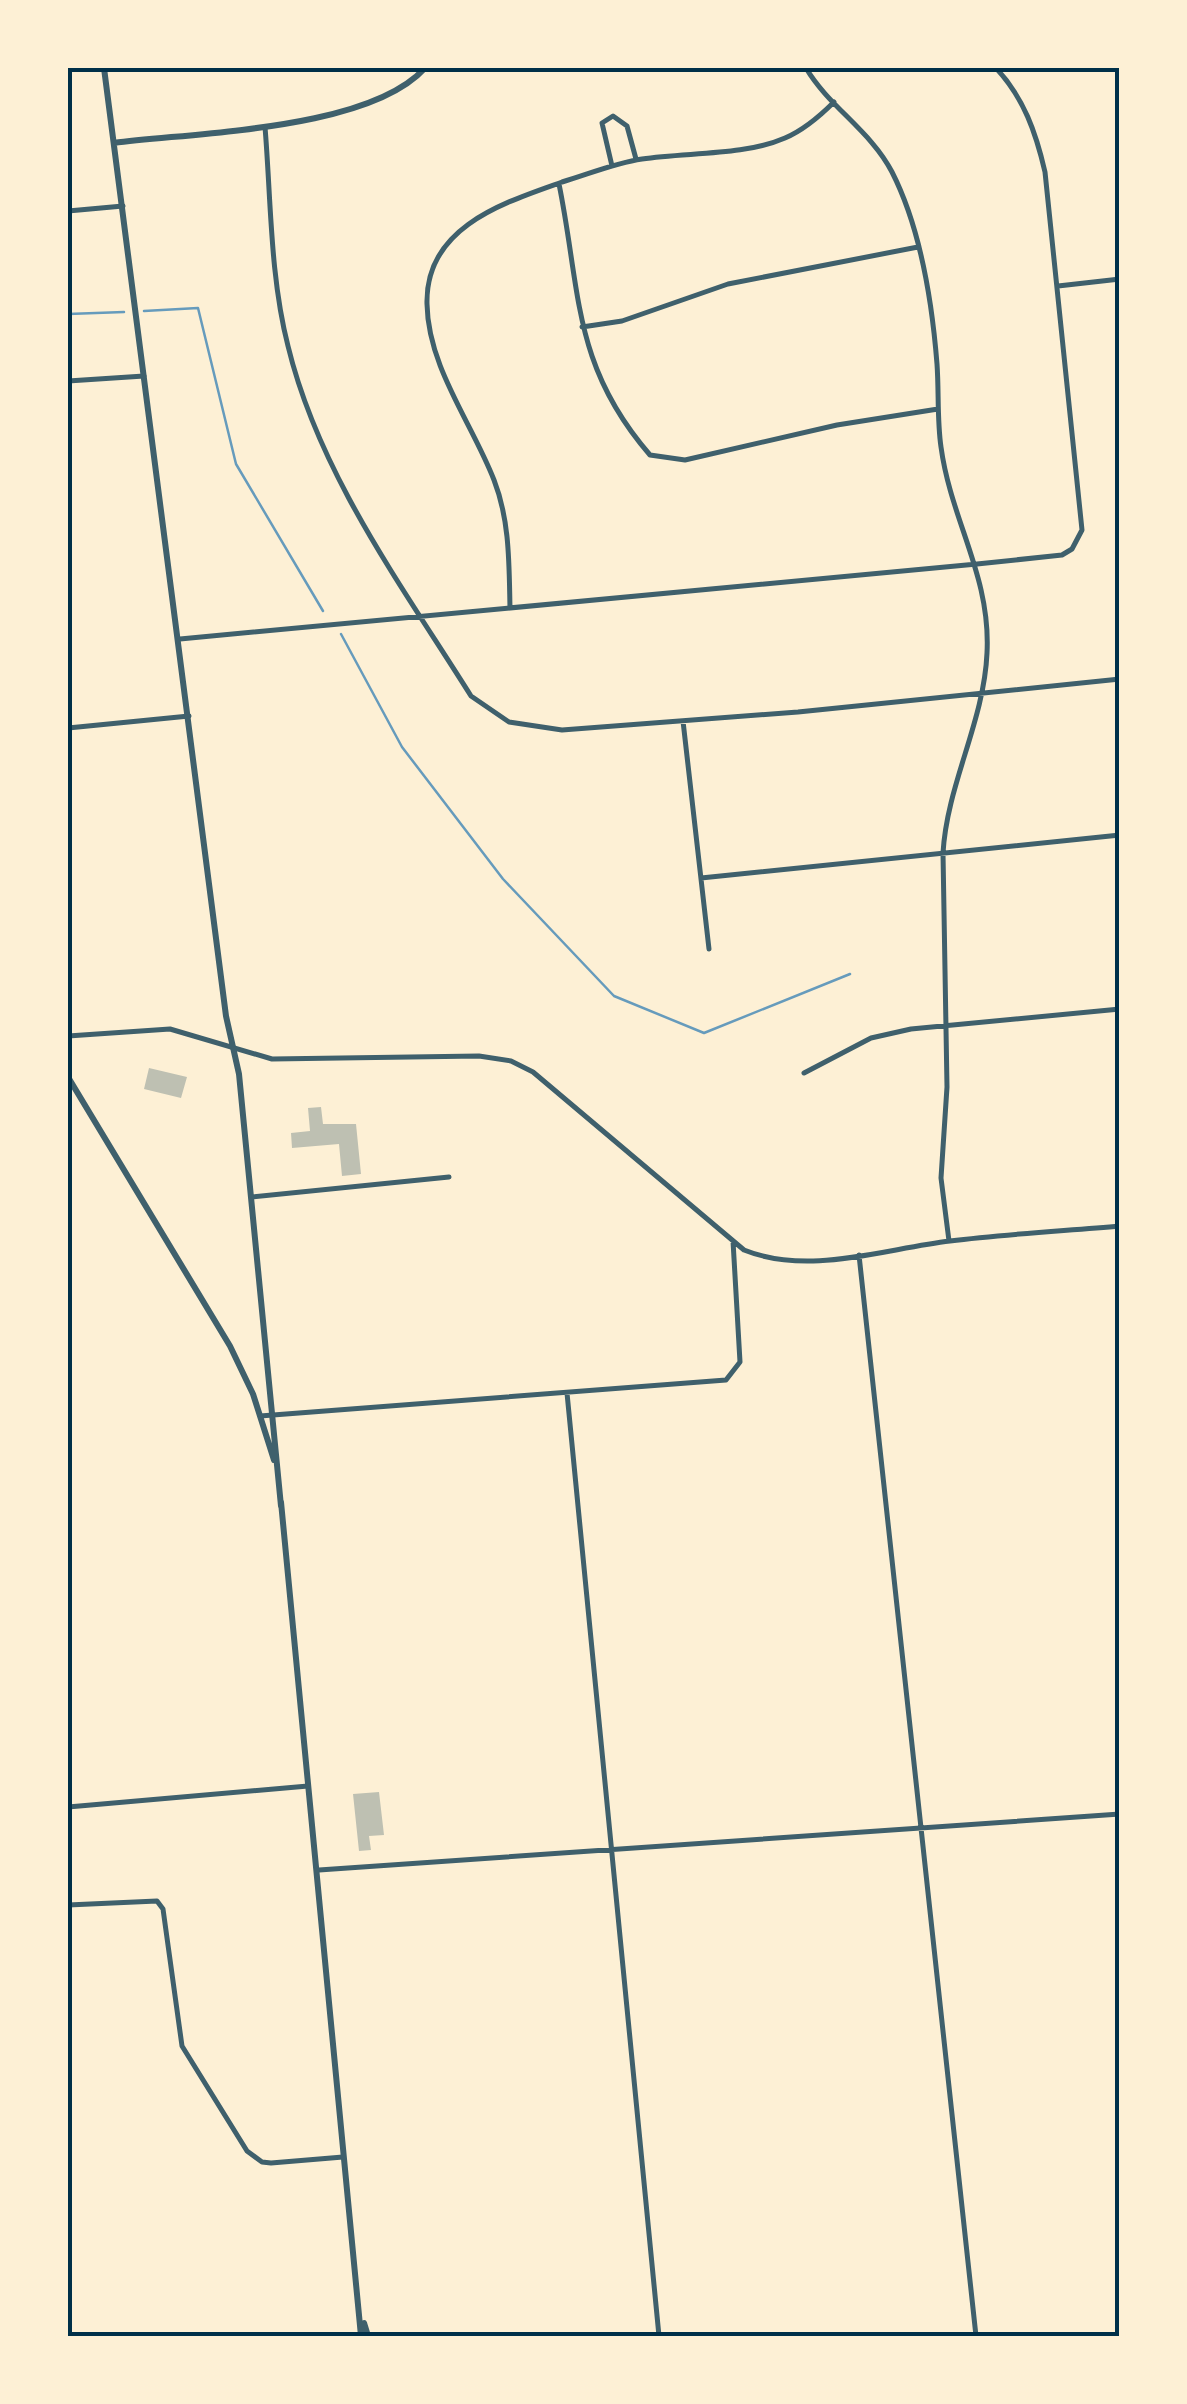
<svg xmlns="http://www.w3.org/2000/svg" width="1187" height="2404" viewBox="0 0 1187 2404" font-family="Bitter,serif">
	<rect width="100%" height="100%" fill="#fdf0d5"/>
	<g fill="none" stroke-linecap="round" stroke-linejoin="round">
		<!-- stream -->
		<path stroke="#669bbc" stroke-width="2.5" d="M144 311 198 308 236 464 323 611
			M68 314 124 312
			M341 634 402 747 503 879 614 996 704 1033 850 974"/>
	</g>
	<!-- building -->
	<path fill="#bec0b2" d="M149 1068 187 1077 181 1098 144 1089Z
		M321 1107 323 1124H356L361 1174 342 1176 339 1144 292 1148 291 1133 310 1131 308 1108Z
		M379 1792 384 1835 369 1836 371 1850 359 1851 353 1794Z"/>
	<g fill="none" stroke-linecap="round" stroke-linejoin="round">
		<!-- minor -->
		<path stroke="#3f606c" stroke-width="5" d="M806 68C829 107 871 131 892 172 921 229 932 301 937 364 939 392 937 420 941 447 951 521 991 576 987 653 984 722 947 784 943 853L947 1087 941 1178 949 1241
			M265 127C271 199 270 276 288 346 319 474 402 586 471 696L509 722 562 730 798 712 1120 679
			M612 166 602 123 613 116 627 126 636 159
			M559 184C581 292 572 365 650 455L685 460 837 425 938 409
			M68 211 123 206
			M1058 286 1120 279
			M582 327 622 321 728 284 918 247
			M68 381 144 376
			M510 608C509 565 510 521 494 480 472 423 428 367 427 304 425 227 503 203 562 182 589 174 615 163 642 159 687 152 744 156 785 138 804 130 820 116 834 102
			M180 639 977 564 1062 555 1072 549 1082 530 1045 172C1036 133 1024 98 996 68
			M683 721 709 949
			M68 728 189 716
			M701 878 1120 835
			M68 1036 170 1029 272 1059 479 1056 511 1061 533 1072 744 1250C809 1276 883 1249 950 1241 1006 1234 1063 1231 1120 1226
			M804 1073 871 1038 911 1029 1120 1009
			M252 1197 449 1177
			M859 1255 976 2336
			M567 1393 659 2336
			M260 1416 726 1380 740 1362 733 1241
			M68 1807 308 1786
			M319 1870 1120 1814
			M68 1905 157 1901 163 1909 182 2046 247 2151 262 2162 271 2163 343 2157"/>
		<!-- tertiary -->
		<path stroke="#3f606c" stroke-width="6" d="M104 68 226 1016 239 1074 281 1506
			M114 143C198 132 369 130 425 68
			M68 1077 230 1346 253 1394 274 1460
			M281 1502 361 2336
			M364 2323 368 2336"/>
	</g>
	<!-- border -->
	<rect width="1187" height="2404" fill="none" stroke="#fdf0d5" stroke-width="140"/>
	<rect x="70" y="70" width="1047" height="2264" fill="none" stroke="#003049" stroke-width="4"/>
</svg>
